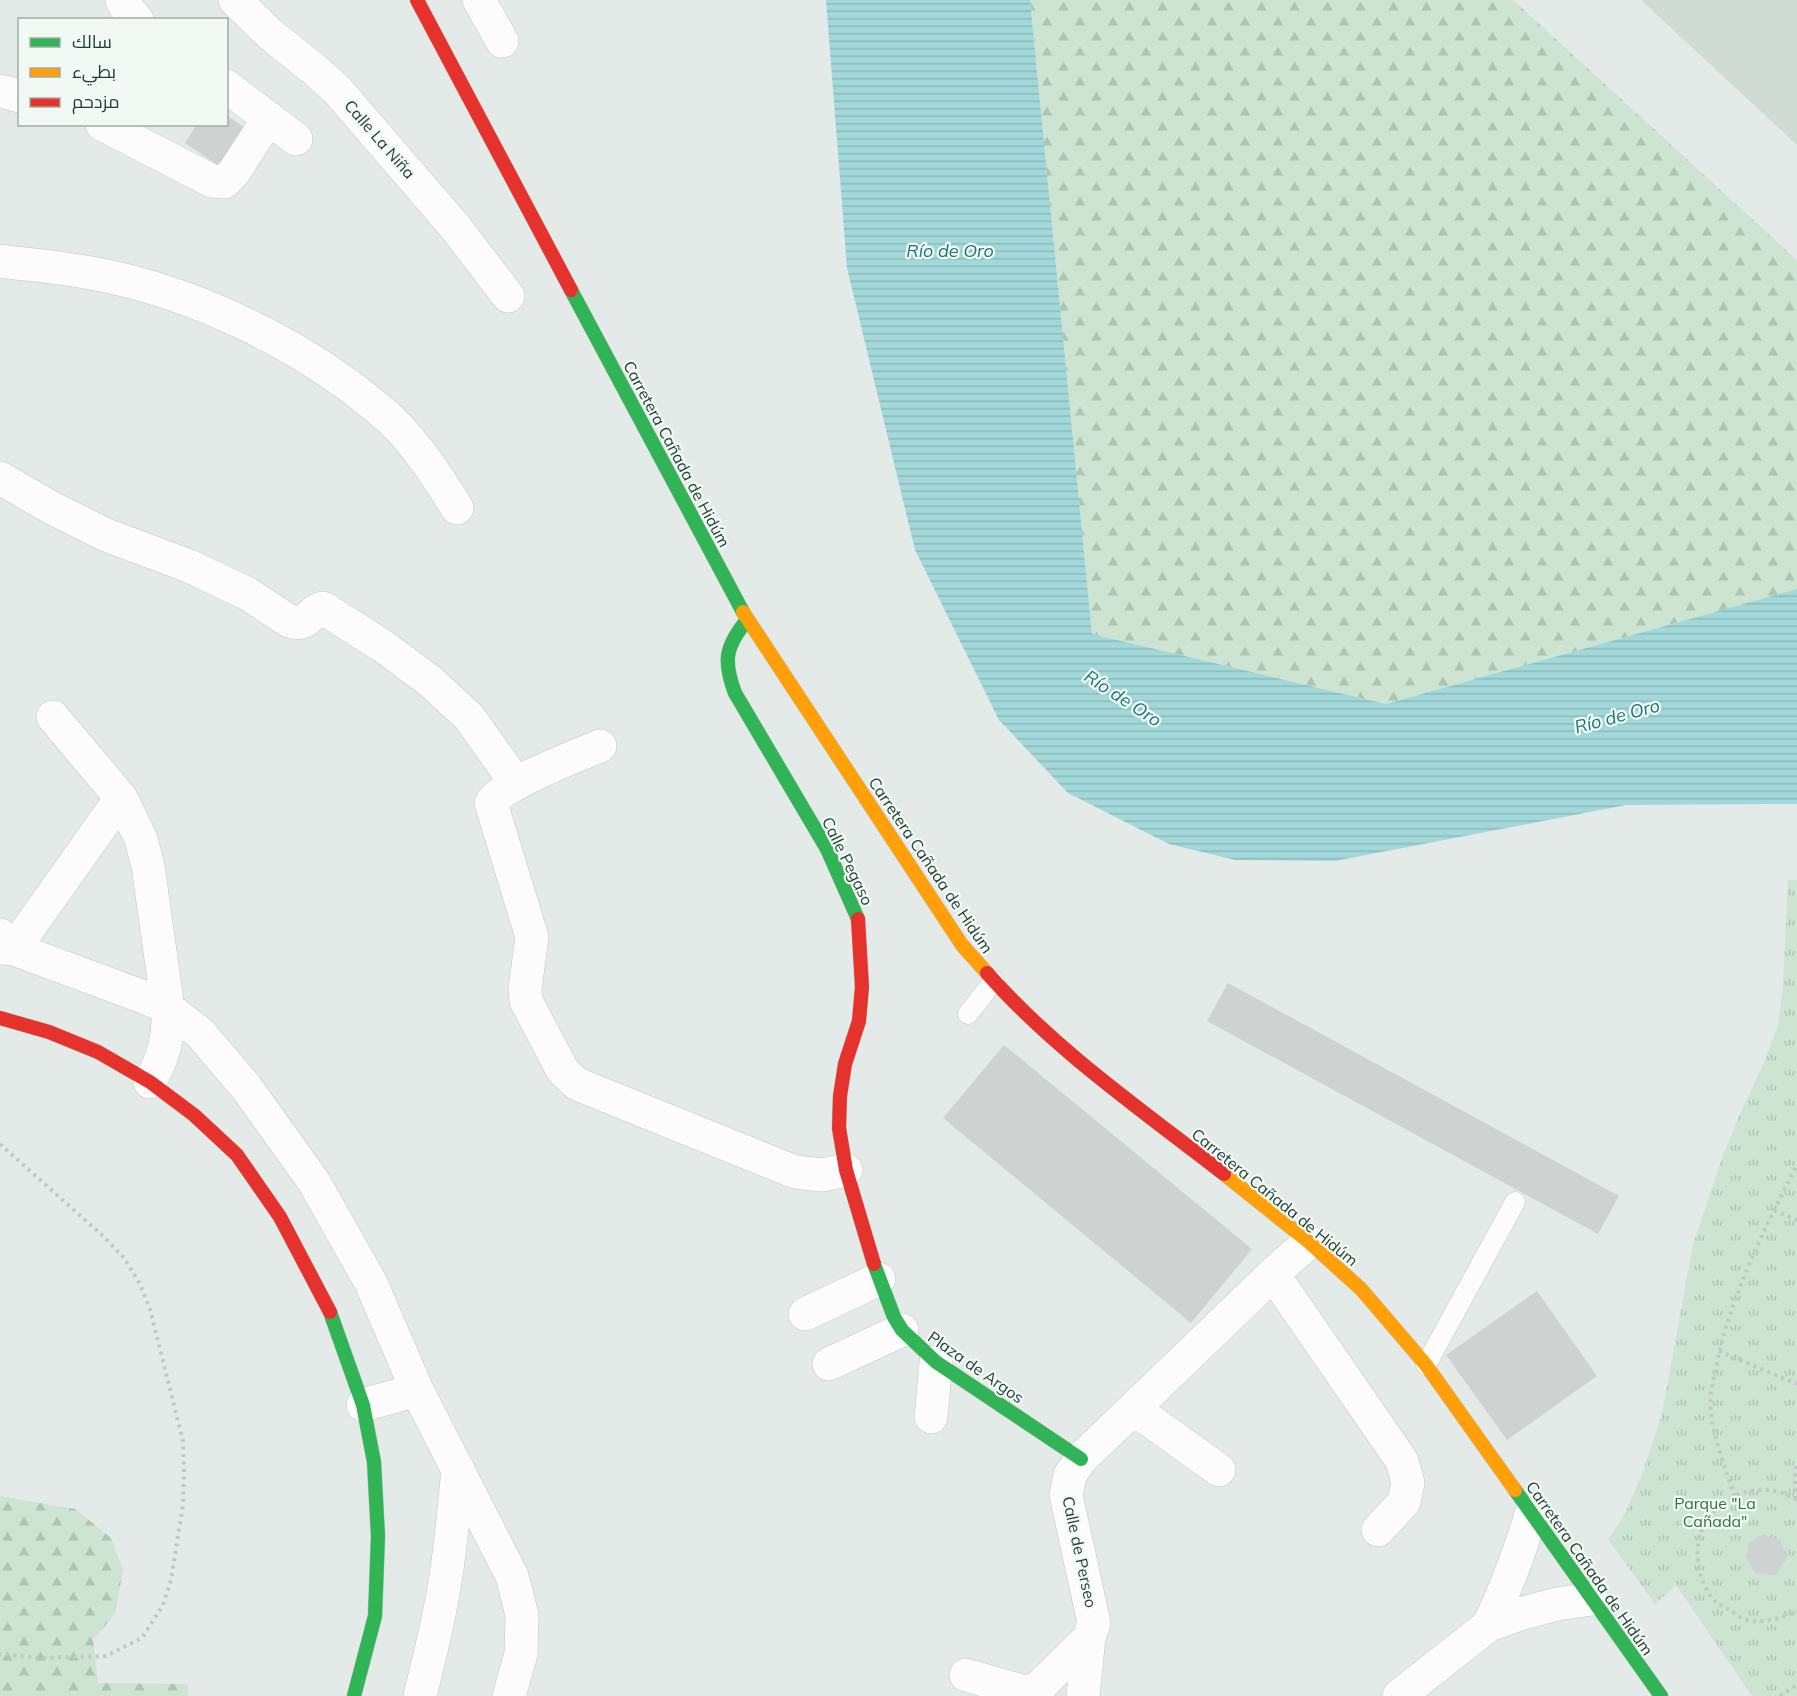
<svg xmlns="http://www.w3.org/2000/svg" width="1797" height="1696" viewBox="0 0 1797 1696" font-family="Mulish,Cairo,sans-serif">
	<defs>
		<pattern id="forest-firs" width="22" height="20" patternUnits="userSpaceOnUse" patternTransform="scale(1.5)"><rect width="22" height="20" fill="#cce4d1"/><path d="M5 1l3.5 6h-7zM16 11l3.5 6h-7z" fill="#afc5b4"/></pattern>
		<pattern id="park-tufts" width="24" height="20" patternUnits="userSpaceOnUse" patternTransform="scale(1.5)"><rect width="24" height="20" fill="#cce4d1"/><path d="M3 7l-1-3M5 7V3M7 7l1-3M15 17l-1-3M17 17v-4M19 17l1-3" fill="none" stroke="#afc5b4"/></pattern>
		<pattern id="water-rules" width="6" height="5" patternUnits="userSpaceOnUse" patternTransform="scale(1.5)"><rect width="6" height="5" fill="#a2d8da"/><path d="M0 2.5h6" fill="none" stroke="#8bbabc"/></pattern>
	</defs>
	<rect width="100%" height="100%" fill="#e4eae7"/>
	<!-- built -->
	<path fill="#d1dbd6" d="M1641 0H1797V145Z"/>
	<!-- forest -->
	<path fill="url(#forest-firs)" d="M1030 0H1513L1797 260V589L1386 704 1092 634Z
		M0 1496 75 1509 111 1538 123 1570 115 1614 93 1640 98 1683 188 1684V1696H0Z"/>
	<!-- park -->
	<path fill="url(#park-tufts)" d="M1788 880H1797V1696H1752L1676 1585 1655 1604 1608 1539 1625 1514 1642 1474 1662 1414 1693 1244 1723 1156 1738 1119 1765 1060 1778 1025 1783 987Z"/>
	<!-- water -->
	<path fill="url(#water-rules)" d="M826 0H1030L1092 634 1386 704 1797 589V804L1626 805 1335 861 1235 860 1169 844 1068 793 999 720 915 550 847 268Z"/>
	<!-- building -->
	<path fill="#ced3d1" d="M226 115 248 130 222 168 185 143 197 124H226Z
		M1228 983 1619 1196 1598 1234 1207 1021Z
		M1004 1045 1252 1249 1191 1323 943 1118Z
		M1537 1291 1597 1376 1507 1440 1446 1355Z
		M1764 1534 1780 1540 1787 1558 1775 1575 1755 1573 1746 1557 1750 1542Z"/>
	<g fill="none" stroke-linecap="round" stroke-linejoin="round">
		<!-- lane casing -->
		<g stroke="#c1c7c4" stroke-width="21">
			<path id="lane" d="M968 1014 994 981
				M1426 1365 1515 1202"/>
		</g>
		<!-- street casing -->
		<g stroke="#c1c7c4" stroke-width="34">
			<path id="street" d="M122 0 125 6 137 20
				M235 0 270 34 315 70 338 91 456 228 508 296
				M479 0 502 41
				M226 86 296 139
				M0 91 20 96
				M102 124 212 181 224 182 234 172 269 118
				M0 261C30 265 61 267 91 273 196 292 307 346 388 417 416 443 437 476 457 508
				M0 478 52 508 106 535 189 566 248 594 289 621C311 628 308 610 323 608L384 647 430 681 469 717 516 783
				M53 717 121 798 141 839 148 866 168 1008C169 1038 164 1056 150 1082
				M600 746C574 757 506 782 491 803L532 937 525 989 526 1001 563 1071 577 1084 795 1172 822 1175 846 1170
				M0 935 14 949 121 798
				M0 948 14 949 149 999 168 1008 200 1033 246 1087 314 1182 371 1283 417 1390 512 1576 522 1615 521 1654 509 1696
				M1273 1274 1402 1461 1408 1483 1404 1502 1378 1530
				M805 1314 879 1279
				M829 1364 902 1330
				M363 1405 417 1390
				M1134 1409 1219 1470
				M931 1417 936 1362
				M1489 1625C1506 1588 1520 1553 1531 1514
				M966 1675 1032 1694
				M420 1696C429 1660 438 1624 444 1588 451 1548 454 1509 458 1469
				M1030 1696 1089 1638 1094 1623 1066 1495 1070 1475 1081 1459 1273 1274 1309 1242
				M1083 1696 1089 1638
				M1399 1696 1489 1625 1523 1613 1557 1604 1592 1599"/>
		</g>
		<!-- fast casing -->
		<g stroke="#bfc8c4" stroke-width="15">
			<path id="fast" d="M571 290 743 612
				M747 620C725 647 723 661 735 693L827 849 858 919
				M874 1264 894 1317 902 1330 936 1362 1081 1459
				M330 1312 363 1405 374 1462 378 1536 375 1616 354 1696
				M1515 1490 1661 1696"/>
		</g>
		<!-- slow casing -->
		<g stroke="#bfc8c4" stroke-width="15">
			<path id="slow" d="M743 612 962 945 987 973
				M1224 1174 1309 1242 1361 1289 1426 1365 1515 1490"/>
		</g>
		<!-- jam casing -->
		<g stroke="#bfc8c4" stroke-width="15">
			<path id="jam" d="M417 0 571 290
				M858 919 862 987 859 1021 845 1064 840 1096 839 1128 846 1170 874 1264
				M987 973C1055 1050 1143 1111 1224 1174
				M0 1018 49 1032 98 1052 150 1082 194 1115 237 1155 280 1217 330 1312"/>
		</g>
		<!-- path -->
		<path stroke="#c0cac5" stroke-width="4" stroke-dasharray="3 4.5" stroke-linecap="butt" d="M0 1144 102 1235 124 1258 140 1284 150 1309 183 1441 184 1472 183 1505 171 1580 163 1605 142 1638 106 1656 40 1658 0 1654
			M1774 1210 1797 1220
			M1719 1351 1797 1384
			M1735 1496C1725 1469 1715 1441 1711 1413 1709 1396 1713 1380 1717 1363 1731 1295 1765 1227 1797 1165
			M1795 1499V1472L1797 1464
			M1797 1500C1764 1480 1727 1490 1706 1522 1691 1543 1697 1585 1716 1602 1719 1605 1725 1607 1728 1609 1733 1612 1739 1617 1744 1619 1762 1625 1780 1618 1797 1611
			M1780 1696 1797 1685"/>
		<!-- lane -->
		<use href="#lane" stroke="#fbfcfb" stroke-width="20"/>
		<!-- street -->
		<use href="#street" stroke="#fbfcfb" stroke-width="33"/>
		<!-- fast -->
		<use href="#fast" stroke="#30b455" stroke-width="14"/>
		<!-- slow -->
		<use href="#slow" stroke="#ff9f0a" stroke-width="14"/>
		<!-- jam -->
		<use href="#jam" stroke="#e5322d" stroke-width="14"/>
	</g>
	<g text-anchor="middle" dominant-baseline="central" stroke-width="4.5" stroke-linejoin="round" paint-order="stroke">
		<!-- street labels -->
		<g font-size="16" fill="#213e33" stroke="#f2f9f5">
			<text transform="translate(380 139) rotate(49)">Calle La Niña</text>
			<text transform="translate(677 454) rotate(62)">Carretera Cañada de Hidúm</text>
			<text transform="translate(848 861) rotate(64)">Calle Pegaso</text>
			<text transform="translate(931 865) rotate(56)">Carretera Cañada de Hidúm</text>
			<text transform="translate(1275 1197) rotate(39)">Carretera Cañada de Hidúm</text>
			<text transform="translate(976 1367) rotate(35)">Plaza de Argos</text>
			<text transform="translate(1080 1552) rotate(78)">Calle de Perseo</text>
			<text transform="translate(1590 1568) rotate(55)">Carretera Cañada de Hidúm</text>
		</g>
		<!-- park labels -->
		<g font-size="16" fill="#29773f" stroke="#f2f9f5">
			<text x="1715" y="1503">Parque "La<tspan x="1715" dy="18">Cañada"</tspan></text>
		</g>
		<!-- water labels -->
		<g font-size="18" font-style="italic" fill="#18777d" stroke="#f2f9f5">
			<text x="950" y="250">Río de Oro</text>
			<text transform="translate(1123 698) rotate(33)">Río de Oro</text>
			<text transform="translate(1617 716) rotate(-15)">Río de Oro</text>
		</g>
	</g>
	<!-- legend -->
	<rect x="18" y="18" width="210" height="108" fill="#f2f9f5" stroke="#9eaea7" stroke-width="1.5"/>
	<rect x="30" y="38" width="30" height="9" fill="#30b455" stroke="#9eaea7" stroke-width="1.5"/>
	<text x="72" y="48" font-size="18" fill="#213e33">سالك</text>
	<rect x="30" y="68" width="30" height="9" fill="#ff9f0a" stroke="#9eaea7" stroke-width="1.5"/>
	<text x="72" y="78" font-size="18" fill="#213e33">بطيء</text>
	<rect x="30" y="98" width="30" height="9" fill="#e5322d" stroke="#9eaea7" stroke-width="1.5"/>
	<text x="72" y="108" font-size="18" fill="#213e33">مزدحم</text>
</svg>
